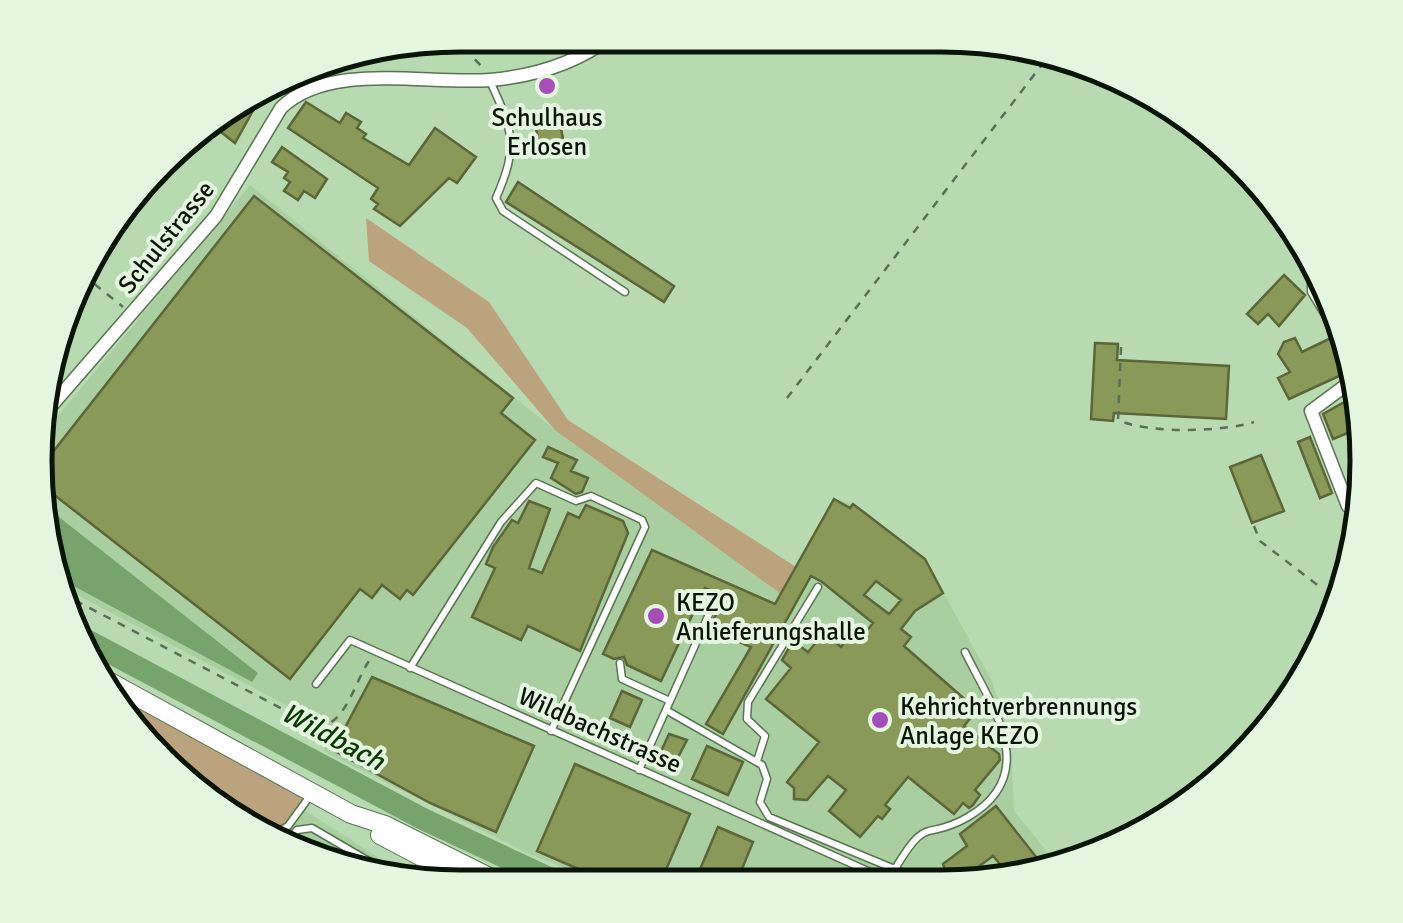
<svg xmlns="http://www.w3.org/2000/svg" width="1403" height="923" viewBox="0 0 1403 923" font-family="Signika,sans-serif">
	<rect width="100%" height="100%" fill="#b8dab1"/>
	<!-- built -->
	<path fill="#a9cfa1" d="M250 185 555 430 780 593 834 499 853 504 925 559 992 681 1011 743 1014 811 1057 864 969 887 606 885 525 852 323 751 334 730 58 585 43 545 37 441Z
		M304 810 407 876 424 884H405L271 843 289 830Z"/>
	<!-- green -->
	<path fill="#baa37d" d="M366 218 489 302 568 420 796 567 781 594 555 430 467 328 369 261Z
		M92 674 312 793 271 843 180 782Z"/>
	<!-- water -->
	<path fill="#77a46d" d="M41 503 258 673 252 682 55 576 43 545Z"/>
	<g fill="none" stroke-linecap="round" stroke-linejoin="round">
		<!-- river -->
		<path stroke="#77a46d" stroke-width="22" d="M77 635 423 819 564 885"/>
	</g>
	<!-- building -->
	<path fill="#899957" stroke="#5b6639" stroke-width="2.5" fill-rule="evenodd" d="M243 98 255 107 235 143 212 125 226 106Z
		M306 102 340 123 346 113 361 122 357 128 366 134 363 138 409 165 435 128 476 157 457 183 449 178 400 226 374 209 378 204 371 199 378 188 288 128Z
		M560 123 564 144 539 148 536 127Z
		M282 147 327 179 315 198 304 191 298 200 284 191 290 182 284 178 288 172 272 162Z
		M518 182 674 286 664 302 506 202Z
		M254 196 513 398 501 413 535 440 413 595 407 590 400 599 382 585 372 598 360 589 290 679 39 483 38 471Z
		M1284 275 1305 295 1279 326 1268 314 1258 324 1247 314Z
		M1295 338 1302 352 1331 338 1343 345 1350 371 1289 399 1278 378 1290 372 1278 354 1284 342Z
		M1095 343 1118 344 1117 360 1229 366 1226 419 1114 413 1113 421 1091 419Z
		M1357 395 1365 426 1333 439 1323 414Z
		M1310 437 1332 493 1320 498 1298 442Z
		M548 447 577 460 571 471 588 478 582 492 576 494 551 478 558 463 543 457Z
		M1261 455 1284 511 1252 523 1230 467Z
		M834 499 850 508 853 504 925 559 943 593 915 611 901 629 911 637 904 646 977 710 964 726 999 754 1000 760 975 790 980 795 973 805 969 808 963 803 954 814 908 777 885 805 890 809 882 819 878 816 860 837 829 811 846 790 828 776 807 800 794 799V788L787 782 819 742 766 699 791 668 782 660 793 641 808 652 824 633 841 647 850 635 858 642 873 623 822 582 811 576 723 734 706 724 751 647 710 629 723 595 705 588 661 681 627 665 624 657 614 659 603 654 652 550 775 604ZM876 581 901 600 889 614 864 595Z
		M529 501 550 509 529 568 542 573 568 513 579 518 586 505 623 521 628 533 580 651 528 626 521 640 472 617 495 568 486 564 493 547 512 520 518 523Z
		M372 677 534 746 496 832 430 803 333 750Z
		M622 691 642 700 630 727 610 718Z
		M669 734 687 740 672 769 656 762Z
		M707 746 743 762 728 795 692 779Z
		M575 764 690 814 659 886 615 885 537 851Z
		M996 806 1044 867 1010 876 993 856 951 887 943 864 967 846 960 834Z
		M718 827 753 842 735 886H693Z"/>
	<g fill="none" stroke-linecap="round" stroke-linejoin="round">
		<!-- lane casing -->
		<g stroke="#567550" stroke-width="9">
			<path id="lane" d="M490 81C513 131 519 146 496 198L503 211 625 292
				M620 663 622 679 670 701
				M410 668 501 522 536 483 576 501 591 496 642 520 645 527 551 731
				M316 684 350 640 868 871 880 887
				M666 710 762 765 767 779 760 802 769 817 909 875 927 887
				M757 761 765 736 747 719 748 702 818 587
				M639 770 714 603
				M265 839 288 826 310 796
				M283 847 297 830 312 828 408 884
				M895 869C928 813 925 842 968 817 1042 774 992 707 965 652
				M911 875 944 887"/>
		</g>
		<!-- street casing -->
		<g stroke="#567550" stroke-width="15">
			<path id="street" d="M1314 260V291L1341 336
				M39 420 216 216 281 108C329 61 426 85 490 80 535 76 576 64 612 36
				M1348 506 1311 411 1353 380"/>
		</g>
		<!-- secondary casing -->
		<g stroke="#567550" stroke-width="20">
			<path id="secondary" d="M90 671 351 814 385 825 505 885
				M380 835 475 885"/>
		</g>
		<!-- path -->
		<path stroke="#5a7056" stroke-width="2.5" stroke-dasharray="8 8" stroke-linecap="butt" d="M453 36 483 68
			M82 274 123 307
			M1121 347 1118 420C1149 434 1222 432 1254 422
			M787 398 1050 54
			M1352 517 1355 526
			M1254 526 1260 541 1320 587
			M61 593 315 726C344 730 355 681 369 661
			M519 879 531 885"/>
		<!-- lane -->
		<use href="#lane" stroke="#fff" stroke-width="6"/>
		<!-- street -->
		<use href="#street" stroke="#fff" stroke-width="12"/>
		<!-- secondary -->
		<use href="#secondary" stroke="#fff" stroke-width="18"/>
	</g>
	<!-- markers -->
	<g fill="#a64db9" stroke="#e4f5e0" stroke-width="4">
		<circle cx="547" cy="86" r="10"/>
		<circle cx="656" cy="616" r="10"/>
		<circle cx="880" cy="720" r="10"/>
	</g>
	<g text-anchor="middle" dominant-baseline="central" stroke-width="8" stroke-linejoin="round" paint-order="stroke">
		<!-- poi labels -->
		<g font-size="25" fill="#091507" stroke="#e4f5e0" text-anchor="start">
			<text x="547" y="117" text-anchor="middle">Schulhaus<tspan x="547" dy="29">Erlosen</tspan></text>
			<text x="676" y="602">KEZO<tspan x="676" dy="29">Anlieferungshalle</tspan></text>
			<text x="900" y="706">Kehrichtverbrennungs<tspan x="900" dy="29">Anlage KEZO</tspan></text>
		</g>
		<!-- street labels -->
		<g font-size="25" fill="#091507" stroke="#e4f5e0">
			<text transform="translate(166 237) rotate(-51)">Schulstrasse</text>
			<text transform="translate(600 730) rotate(24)">Wildbachstrasse</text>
		</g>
		<!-- water labels -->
		<g font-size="28" font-style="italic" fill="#0a3900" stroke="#e4f5e0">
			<text transform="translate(333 737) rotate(28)">Wildbach</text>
		</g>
	</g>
	<!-- crop -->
	<path d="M0 0H1403V923H0ZM461 52H941A409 409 0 0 1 1350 461V461A409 409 0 0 1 941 870H461A409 409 0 0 1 52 461V461A409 409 0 0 1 461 52Z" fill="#e4f5e0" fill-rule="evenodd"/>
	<path fill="none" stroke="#091507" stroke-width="5" d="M461 52H941A409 409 0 0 1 1350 461V461A409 409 0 0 1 941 870H461A409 409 0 0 1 52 461V461A409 409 0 0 1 461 52Z"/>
</svg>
